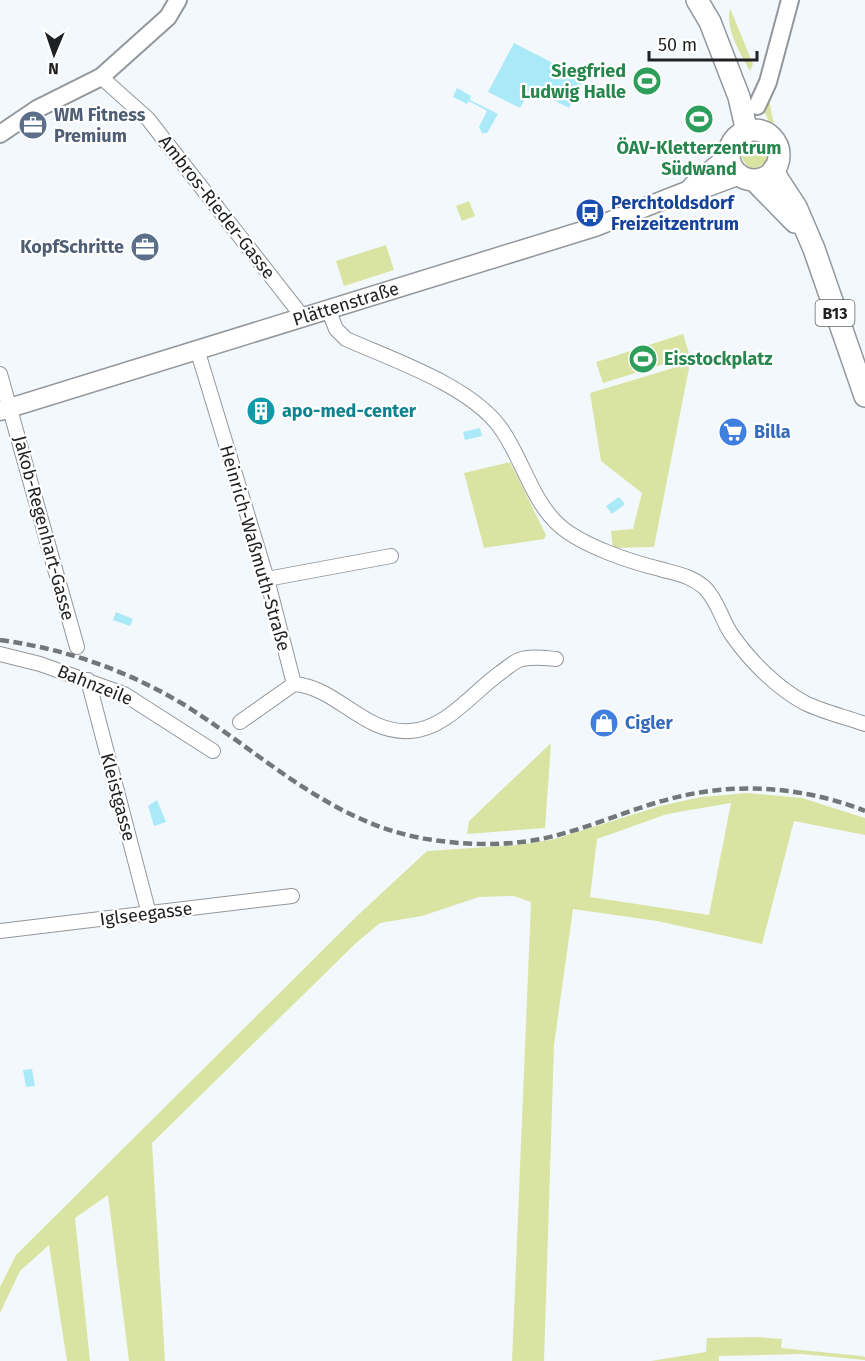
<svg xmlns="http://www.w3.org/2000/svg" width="865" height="1361" viewBox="0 0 865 1361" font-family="'Fira Sans',sans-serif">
	<rect width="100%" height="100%" fill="#f3f8fc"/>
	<!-- green -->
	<path fill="#dae4a2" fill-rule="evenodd" d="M730 8 753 64 750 71C740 53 725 29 730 8Z
		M768 94 774 125 780 133 778 135 772 128 763 109Z
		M754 142 762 144 768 154 766 163 755 169 747 167 741 156 743 148Z
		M469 201 475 216 462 221 456 206Z
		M386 245 394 270 344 286 336 261Z
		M683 334 690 356 603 383 596 362Z
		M690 363 654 547 613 548 611 531 633 529 642 493 601 461 590 393Z
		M510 462 546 535 544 539 484 548 464 473Z
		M551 743 545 828 467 834 469 821Z
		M747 793 802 798 865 818V835L794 821 762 944 657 921 573 909 554 1045 544 1361H512L531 902 514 896 479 897 422 916 380 923 355 944 152 1143 165 1361H129L108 1195 75 1218 90 1361H67L49 1245 20 1271 0 1313V1287L16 1255 357 916 427 851 518 845 555 839 660 806 701 797ZM731 803 709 915 590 897 597 839 667 814Z
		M757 1337 782 1339 781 1348 861 1356 865 1357V1360L801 1354 719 1356V1361H651L706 1352 707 1338Z"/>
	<!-- water -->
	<path fill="#aae9f8" d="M514 43 584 79 569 108 531 88 520 108 488 92Z
		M457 88 471 96 470 100 498 114 487 133H482L479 127 487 111 469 101 467 104 453 97Z
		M480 428 482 436 465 440 463 432Z
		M619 497 625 504 612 514 606 506Z
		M116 612 133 619 130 626 113 620Z
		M157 800 166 822 154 826 148 806Z
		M32 1069 35 1086 26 1087 23 1070Z"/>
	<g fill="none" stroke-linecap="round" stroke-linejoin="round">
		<!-- minor casing -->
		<g stroke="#93979b" stroke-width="16">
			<path id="minor" d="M101 77 148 119 302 316
				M328 309 336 329 346 339C393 360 468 385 499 426 522 456 531 501 560 526 583 546 631 562 660 569 677 574 692 576 705 588 718 601 722 621 732 635 750 661 777 688 805 703 823 712 846 717 865 724
				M197 349 267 579 294 684 240 722
				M0 374 77 647
				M267 579 391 556
				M0 654 40 664 124 694 213 751
				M88 680 149 914
				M294 684C337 687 363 734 410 731 446 729 472 693 500 673 506 669 513 662 519 660 530 656 544 658 556 659
				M0 931 292 896"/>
		</g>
		<!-- tertiary casing -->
		<g stroke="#93979b" stroke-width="20">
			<path id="tertiary" d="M757 106 768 82 790 0
				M0 134 37 109 101 77 168 17 178 0"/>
		</g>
		<!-- secondary casing -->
		<g stroke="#93979b" stroke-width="21">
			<g id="secondary">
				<path d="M692 186 730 154"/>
				<path id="s1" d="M0 411 595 227 689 190 705 188 740 175"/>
			</g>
		</g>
		<!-- primary casing -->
		<g stroke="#93979b" stroke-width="24">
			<path id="primary" d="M697 0 710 22 739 97 747 132
				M729 155a25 25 0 1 1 50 0a25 25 0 1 1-50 0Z
				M774 169 777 178 796 207 814 249 865 396
				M754 180 795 222"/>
		</g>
		<!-- minor -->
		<use href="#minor" stroke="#fff" stroke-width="14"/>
		<!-- tertiary -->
		<use href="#tertiary" stroke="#fff" stroke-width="16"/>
		<!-- secondary -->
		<use href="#secondary" stroke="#fff" stroke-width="18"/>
		<!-- primary -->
		<use href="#primary" stroke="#fff" stroke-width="21"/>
		<!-- rail -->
		<path stroke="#747779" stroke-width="4.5" stroke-dasharray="9 4.5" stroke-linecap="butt" d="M0 640C66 649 126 670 183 704 265 755 333 826 433 840 474 846 518 846 558 835 600 824 640 805 682 796 742 782 808 788 865 811"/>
	</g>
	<!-- icons -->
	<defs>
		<g id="stadium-disc" transform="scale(1.5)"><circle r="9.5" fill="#2e9e5b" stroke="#fff"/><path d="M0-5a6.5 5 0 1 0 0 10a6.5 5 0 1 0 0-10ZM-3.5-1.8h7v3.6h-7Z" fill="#fff"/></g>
		<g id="office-disc" transform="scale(1.5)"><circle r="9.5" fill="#5c6f8a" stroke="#fff"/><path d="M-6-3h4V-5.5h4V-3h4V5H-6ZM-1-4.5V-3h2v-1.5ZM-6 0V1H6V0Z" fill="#fff"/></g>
		<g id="bus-disc" transform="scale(1.5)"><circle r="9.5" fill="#1a4fb4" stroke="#fff"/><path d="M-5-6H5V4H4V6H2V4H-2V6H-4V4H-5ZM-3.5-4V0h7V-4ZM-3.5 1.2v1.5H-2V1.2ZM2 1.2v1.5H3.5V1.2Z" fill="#fff"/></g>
		<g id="building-disc" transform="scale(1.5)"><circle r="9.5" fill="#0f9aa8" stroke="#fff"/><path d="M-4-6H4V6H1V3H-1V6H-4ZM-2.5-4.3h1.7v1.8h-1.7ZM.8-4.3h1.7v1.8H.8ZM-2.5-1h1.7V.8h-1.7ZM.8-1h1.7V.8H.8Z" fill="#fff"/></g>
		<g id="supermarket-disc" transform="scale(1.5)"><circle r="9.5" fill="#3f7fe0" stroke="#fff"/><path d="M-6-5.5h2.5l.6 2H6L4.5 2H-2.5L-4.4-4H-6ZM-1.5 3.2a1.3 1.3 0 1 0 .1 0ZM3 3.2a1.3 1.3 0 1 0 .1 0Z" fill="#fff"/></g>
		<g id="shop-disc" transform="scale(1.5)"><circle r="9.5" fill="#3f7fe0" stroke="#fff"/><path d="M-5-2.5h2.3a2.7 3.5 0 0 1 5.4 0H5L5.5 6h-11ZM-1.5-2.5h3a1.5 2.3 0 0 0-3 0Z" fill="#fff"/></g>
	</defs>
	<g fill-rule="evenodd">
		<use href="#stadium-disc" x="647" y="81"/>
		<use href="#stadium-disc" x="699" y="119"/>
		<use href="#office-disc" x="33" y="125"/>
		<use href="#bus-disc" x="590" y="213"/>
		<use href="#office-disc" x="145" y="247"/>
		<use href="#stadium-disc" x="643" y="359"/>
		<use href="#building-disc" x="261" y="411"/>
		<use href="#supermarket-disc" x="733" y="432"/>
		<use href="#shop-disc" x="604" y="723"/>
	</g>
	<g text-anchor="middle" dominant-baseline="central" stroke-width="4.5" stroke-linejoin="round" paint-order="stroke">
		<!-- shield labels -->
		<rect fill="#fff" stroke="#626464" stroke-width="1.5" x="815.5" y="300" width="39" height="26" rx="4.5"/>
		<g font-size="16" font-weight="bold" fill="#1f2122">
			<text x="835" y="313">B13</text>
		</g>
		<!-- leisure labels -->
		<g font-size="18" font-weight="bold" fill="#27864d" stroke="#fff" text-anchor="end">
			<text x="626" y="71">Siegfried<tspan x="626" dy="21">Ludwig Halle</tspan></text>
			<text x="699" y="148" text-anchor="middle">ÖAV-Kletterzentrum<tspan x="699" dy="21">Südwand</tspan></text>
			<text x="664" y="359" text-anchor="start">Eisstockplatz</text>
		</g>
		<!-- service labels -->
		<g font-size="18" font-weight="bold" fill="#4e5e75" stroke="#fff" text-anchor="start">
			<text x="54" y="115">WM Fitness<tspan x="54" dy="21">Premium</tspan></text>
			<text x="124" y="247" text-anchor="end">KopfSchritte</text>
		</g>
		<!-- transit labels -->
		<g font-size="18" font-weight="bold" fill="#164399" stroke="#fff" text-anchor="start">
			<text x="611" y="203">Perchtoldsdorf<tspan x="611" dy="21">Freizeitzentrum</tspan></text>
		</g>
		<!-- street labels -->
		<g font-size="18" fill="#1f2122" stroke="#fff">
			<text transform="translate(217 207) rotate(52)">Ambros-Rieder-Gasse</text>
			<text stroke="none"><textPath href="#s1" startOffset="362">Plättenstraße</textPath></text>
			<text transform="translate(44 528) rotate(75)">Jakob-Regenhart-Gasse</text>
			<text transform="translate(255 548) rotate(74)">Heinrich-Waßmuth-Straße</text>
			<text transform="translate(95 685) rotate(22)">Bahnzeile</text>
			<text transform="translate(118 797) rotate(75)">Kleistgasse</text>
			<text transform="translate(146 914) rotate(-7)">Iglseegasse</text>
		</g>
		<!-- culture labels -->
		<g font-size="18" font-weight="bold" fill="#0d838f" stroke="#fff" text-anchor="start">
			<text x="282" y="411">apo-med-center</text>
		</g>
		<!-- shop labels -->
		<g font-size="18" font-weight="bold" fill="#366cbe" stroke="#fff" text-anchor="start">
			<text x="754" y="432">Billa</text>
			<text x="625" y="723">Cigler</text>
		</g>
	</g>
	<!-- north arrow -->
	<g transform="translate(54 54) rotate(182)" stroke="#ffffff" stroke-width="4.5" paint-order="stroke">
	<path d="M0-4.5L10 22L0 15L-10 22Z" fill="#1f2122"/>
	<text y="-9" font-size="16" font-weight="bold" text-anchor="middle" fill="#1f2122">N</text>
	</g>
	<!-- scale -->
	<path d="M649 51v9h108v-9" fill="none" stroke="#1f2122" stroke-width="3"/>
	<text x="658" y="51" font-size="18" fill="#1f2122" stroke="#ffffff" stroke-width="4.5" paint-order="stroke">50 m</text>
</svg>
